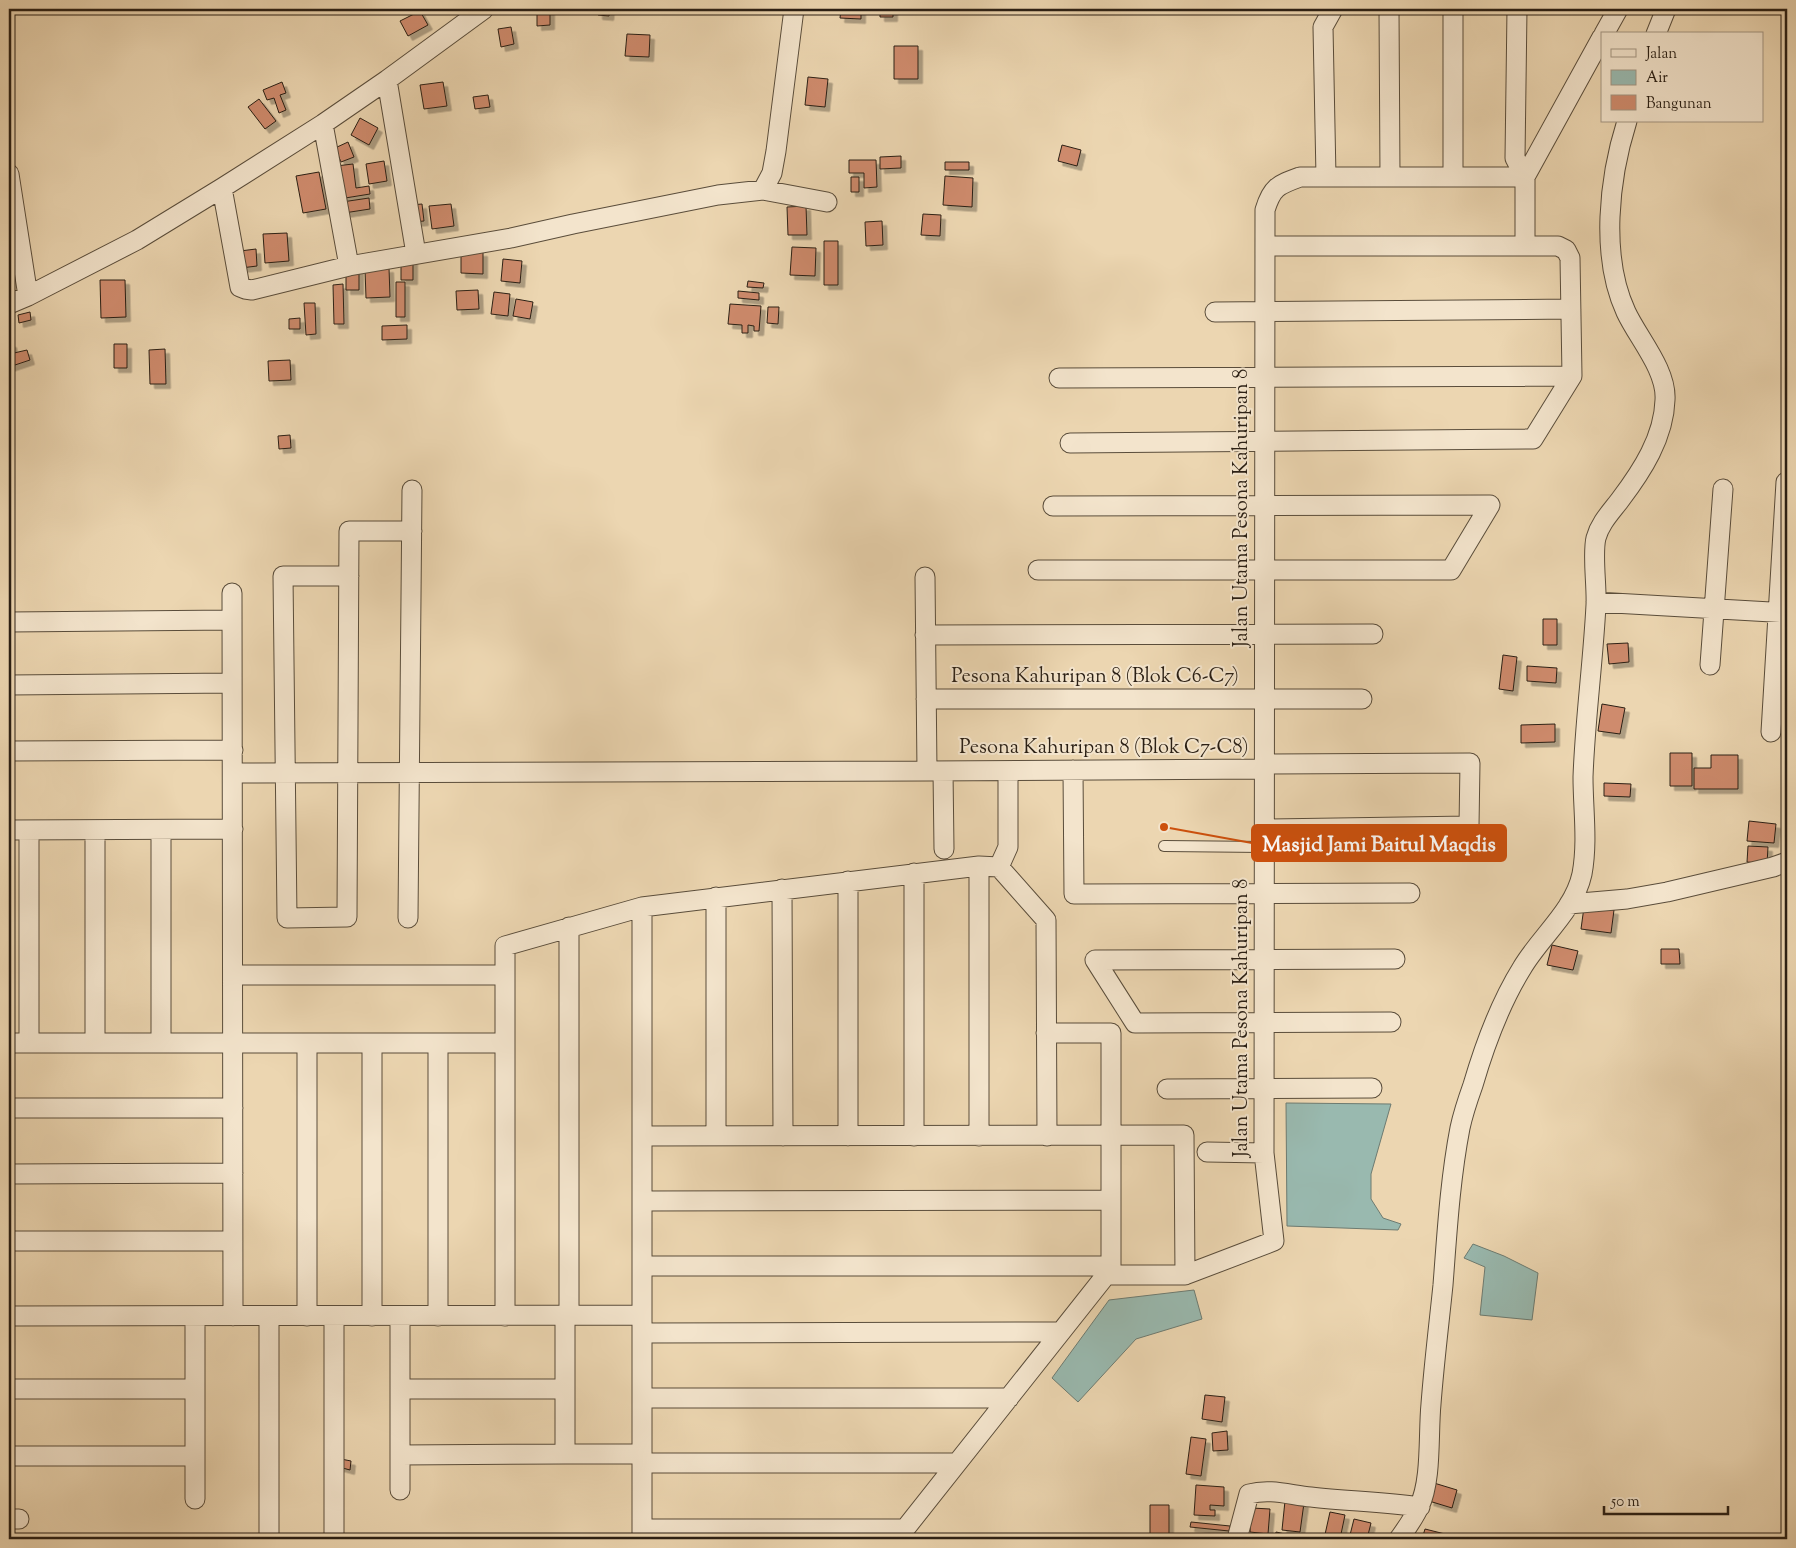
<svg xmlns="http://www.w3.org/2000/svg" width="1796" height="1548" viewBox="0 0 1796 1548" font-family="'Sorts Mill Goudy',serif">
	<defs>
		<filter id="shadow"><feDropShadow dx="4.5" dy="4.5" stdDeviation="0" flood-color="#0004"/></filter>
	</defs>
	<rect width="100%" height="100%" fill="#ecd6b1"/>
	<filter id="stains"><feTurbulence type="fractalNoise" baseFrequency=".004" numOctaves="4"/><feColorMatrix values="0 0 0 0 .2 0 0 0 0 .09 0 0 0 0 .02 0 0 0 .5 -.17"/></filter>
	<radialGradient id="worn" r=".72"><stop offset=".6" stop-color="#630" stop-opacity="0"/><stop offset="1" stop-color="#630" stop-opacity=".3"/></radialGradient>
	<!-- water -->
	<path fill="#99b9af" stroke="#6d7b71" d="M1286 1103 1391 1104 1371 1174V1199L1383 1218 1401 1224 1398 1230 1287 1226Z
		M1473 1244 1504 1256 1538 1273 1532 1320 1480 1315 1485 1267 1464 1258Z
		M1194 1290 1202 1319 1136 1339 1078 1402 1052 1378 1109 1300Z"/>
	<!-- building -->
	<path fill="#cf8b6d" stroke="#2a1f14" filter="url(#shadow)" d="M537 9H550V25L537 26Z
		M598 9H610L609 16 598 15Z
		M841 9H861V19L840 18Z
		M880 9H893V17H880Z
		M420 11 428 25 408 36 400 21Z
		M511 27 514 44 501 47 498 29Z
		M627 34 650 35 649 57 625 56Z
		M894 46H918V79H894Z
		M808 77 828 79 825 107 805 105Z
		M282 82 286 93 280 95 286 110 279 113 274 98 267 100 263 90Z
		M443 82 447 106 424 109 420 85Z
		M488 95 490 107 475 109 473 97Z
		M259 99 276 121 265 129 248 107Z
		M360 118 378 128 369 145 351 135Z
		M348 142 354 157 341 162 335 148Z
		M1062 145 1081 150 1077 166 1058 161Z
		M901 156V168L880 169V157Z
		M849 160H876L877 187 864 188V173H849Z
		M384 161 387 181 369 184 366 164Z
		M945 162H969V170H945Z
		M353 164 356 188 369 186 370 194 339 199 336 166Z
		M319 172 326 209 303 213 296 176Z
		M945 176 973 178 972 207 943 205Z
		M851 177H859V192H851Z
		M369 198 370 209 344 213 342 202Z
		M422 204 424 221 413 222 411 205Z
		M451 204 454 226 432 229 429 206Z
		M806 206 807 235H788L787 207Z
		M923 214 941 215 940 236 921 235Z
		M882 221 883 245 866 246 865 222Z
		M287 233 289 261 265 263 263 234Z
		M824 241H838V285H824Z
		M792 247 816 248 815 276 790 275Z
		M256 249 257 266 241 268 240 251Z
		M461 252H483V274L461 273Z
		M401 259H413V280H401Z
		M503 259 522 261 520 283 501 281Z
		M389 268 390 297 366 298 365 269Z
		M346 269H359V290H346Z
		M100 280H125L126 317 101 318Z
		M748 281 764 283 763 288 747 287Z
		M396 282H405V317H396Z
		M343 284 344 324H334L333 285Z
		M478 290 479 309 457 310 456 291Z
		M738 291 759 293V300L738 298Z
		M494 292 510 294 508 316 491 314Z
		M516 299 533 302 530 319 513 316Z
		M304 303H315L316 334 306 335Z
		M730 304 761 306 759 331H754V326L748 325V333H742V325L728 324Z
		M768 307H779L778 324 767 323Z
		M30 312 31 320 19 323 18 315Z
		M300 318V329H289V319Z
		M407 325V339L382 340V326Z
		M9 343H12L14 353 27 350 30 360 9 367Z
		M114 344H127V368H114Z
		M165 349 166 384H150L149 350Z
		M290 360 291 380 269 381 268 361Z
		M290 435 291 448 279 449 278 436Z
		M1543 619H1557V645H1543Z
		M1628 643 1629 662 1609 664 1607 644Z
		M1503 655 1517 657 1513 691 1499 689Z
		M1527 666 1557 668 1556 683 1527 681Z
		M1602 704 1625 708 1620 734 1598 731Z
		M1555 724V742L1521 743V725Z
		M1670 753H1692V786H1670Z
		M1711 755H1738V789H1694V768H1711Z
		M1604 783 1631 784 1630 797 1604 796Z
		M1749 821 1776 824 1774 843 1747 841Z
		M1748 846 1768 847 1767 864 1747 862Z
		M1584 907 1614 910 1611 933 1581 929Z
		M1552 945 1578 951 1573 970 1547 965Z
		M1661 949H1679L1680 964H1661Z
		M1205 1395 1225 1397 1222 1422 1202 1419Z
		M1227 1431 1228 1450 1213 1451 1212 1433Z
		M1191 1437 1206 1439 1201 1476 1186 1474Z
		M341 1459 351 1461 350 1470 339 1467Z
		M1434 1483 1457 1490 1452 1508 1429 1501Z
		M1196 1485 1224 1487V1506L1210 1505V1510H1215V1516L1194 1515Z
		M1285 1501 1304 1503 1300 1532 1282 1530Z
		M1150 1505H1169V1539H1150Z
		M1252 1508 1270 1509 1268 1534 1250 1532Z
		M1330 1512 1345 1515 1340 1539H1324Z
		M1354 1519 1371 1523 1367 1539H1349Z
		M1191 1522 1230 1526 1229 1531 1190 1527Z
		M1425 1529 1449 1535 1448 1539H1422Z
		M1276 1532 1307 1539H1275Z
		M1212 1534 1226 1538V1539H1211Z"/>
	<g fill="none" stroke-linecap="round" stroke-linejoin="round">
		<!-- lane casing -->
		<g stroke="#5a4d3b" stroke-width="12">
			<path id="lane" d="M1164 846 1264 847"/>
		</g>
		<!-- street casing -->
		<g stroke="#5a4d3b" stroke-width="21">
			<path id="street" d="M1389 9 1390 177
				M1453 9V177
				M1517 9 1515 158 1525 177V246
				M1604 34 1618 9
				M1656 34 1666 9
				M387 80 416 254
				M323 124 349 266
				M9 174 28 296
				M1326 177 1323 27 1333 9
				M1525 177 1602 37
				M222 188 240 287 245 289 252 290 349 266 511 238 573 224 718 195 763 190 772 173 776 151 794 9
				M763 190 827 202
				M9 304 28 296 137 240 222 188 323 124 387 80 484 9
				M1215 312 1571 309
				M1059 378 1572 376
				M1070 443 1533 439 1572 376 1570 258 1566 250 1558 246H1265
				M1038 570H1451L1490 505 1053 506
				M349 576H283L287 918 347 917 349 531H412
				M925 577 927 771 1264 769
				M232 593 233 1316
				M1596 602 1787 613
				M9 622 232 620
				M925 635 1373 634
				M1710 665 1723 489
				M9 685 232 683
				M926 699H1362
				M1771 732 1786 482
				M9 751 233 750
				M1264 764 1470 763 1469 826 1264 829
				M1073 770 1074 894 1410 893
				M943 771 944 849
				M233 773 927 771
				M9 830 233 829
				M29 830V1043
				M95 830V1043
				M161 830V1043
				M979 866V1136
				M999 867 1008 847V771
				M914 873V1136
				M848 881V1136
				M782 889 783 1136
				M716 897V1136
				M1569 904 1627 899 1667 892 1773 867 1787 862
				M642 907V1539
				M408 918 412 490
				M569 927V1316
				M233 975H505
				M1391 1022 1135 1023 1095 960 1395 959
				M9 1043H505
				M307 1043V1316
				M372 1043V1316
				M438 1043V1316
				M1167 1089 1372 1088
				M9 1108H233
				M642 1136 1184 1135 1185 1275
				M1207 1152 1264 1153
				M9 1174 233 1173
				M642 1201 1111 1200
				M9 1241H233
				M642 1266H1111
				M1106 1275H1185L1274 1241 1264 1153 1265 210C1272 187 1278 185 1300 177H1525
				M9 1316 642 1315
				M269 1316V1539
				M334 1316V1539
				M400 1316V1490
				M505 1316V946L642 907 979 866 999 867 1046 920 1047 1136
				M565 1316V1454H642
				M642 1333 1060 1332
				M9 1389H195V1316
				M195 1389V1499
				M400 1389H565
				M642 1398H1009
				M400 1455 565 1454
				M9 1456H195
				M642 1463H957
				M9 1519H19
				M642 1529H905
				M897 1539 1106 1275 1111 1266V1033H1046
				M1237 1539 1249 1494C1270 1488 1290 1495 1311 1497 1347 1501 1383 1502 1420 1507
				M1399 1539C1406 1529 1414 1518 1419 1507 1432 1480 1428 1435 1431 1404 1434 1364 1439 1324 1443 1285 1447 1233 1450 1180 1460 1128 1463 1114 1468 1099 1473 1085 1485 1044 1499 1005 1522 968 1540 937 1574 911 1582 874 1588 842 1583 809 1583 777 1585 720 1593 663 1596 605 1597 586 1592 554 1596 538 1600 523 1611 512 1620 500 1642 471 1664 437 1665 400 1667 370 1638 338 1626 312 1600 256 1609 178 1627 121"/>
		</g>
		<!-- lane -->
		<use href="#lane" stroke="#f3e4cc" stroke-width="10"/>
		<!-- street -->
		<use href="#street" stroke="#f3e4cc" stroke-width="19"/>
	</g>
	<g text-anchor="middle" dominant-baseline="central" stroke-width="4" stroke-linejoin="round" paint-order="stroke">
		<!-- street labels -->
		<g font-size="20" fill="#2a1f14" stroke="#f3e4cc">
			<text transform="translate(1242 508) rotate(-90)">Jalan Utama Pesona Kahuripan 8</text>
			<text x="1095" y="677">Pesona Kahuripan 8 (Blok C6-C7)</text>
			<text x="1104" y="748">Pesona Kahuripan 8 (Blok C7-C8)</text>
			<text transform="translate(1242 1018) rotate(-90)">Jalan Utama Pesona Kahuripan 8</text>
		</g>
	</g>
	<!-- callouts -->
	<path fill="none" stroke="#cc500d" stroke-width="2" d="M1164 827L1252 843"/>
	<circle fill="#cc500d" stroke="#f3e4cc" stroke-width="2" cx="1164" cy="827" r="5"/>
	<rect fill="#cc500d" stroke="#cc500d" stroke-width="2" x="1252" y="825" width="254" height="36" rx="5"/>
	<g font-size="21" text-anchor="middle" font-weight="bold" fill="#fff">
		<text x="1379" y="851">Masjid Jami Baitul Maqdis</text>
	</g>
	<!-- margin -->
	<rect width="1796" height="1548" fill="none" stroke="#ecd6b1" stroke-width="30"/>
	<rect x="10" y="10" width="1776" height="1528" fill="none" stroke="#2a1f14" stroke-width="2.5"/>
	<rect x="15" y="15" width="1766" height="1518" fill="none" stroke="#2a1f14"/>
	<!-- legend -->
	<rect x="1601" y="32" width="162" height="90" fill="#f3e4cc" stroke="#a39582"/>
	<rect x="1611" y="49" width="25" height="8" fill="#f3e4cc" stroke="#a39582"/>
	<text x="1646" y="58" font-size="15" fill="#2a1f14">Jalan</text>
	<rect x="1611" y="70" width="25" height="15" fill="#99b9af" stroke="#a39582"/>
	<text x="1646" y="82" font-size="15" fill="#2a1f14">Air</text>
	<rect x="1611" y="95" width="25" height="15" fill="#cf8b6d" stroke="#a39582"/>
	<text x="1646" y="108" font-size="15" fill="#2a1f14">Bangunan</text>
	<!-- scale -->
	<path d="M1604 1506v8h124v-8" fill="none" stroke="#2a1f14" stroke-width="2.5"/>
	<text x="1611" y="1506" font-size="15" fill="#2a1f14" stroke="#f3e4cc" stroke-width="4" paint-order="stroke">50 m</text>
	<rect width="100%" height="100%" filter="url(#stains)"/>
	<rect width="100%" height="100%" fill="url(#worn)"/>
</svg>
